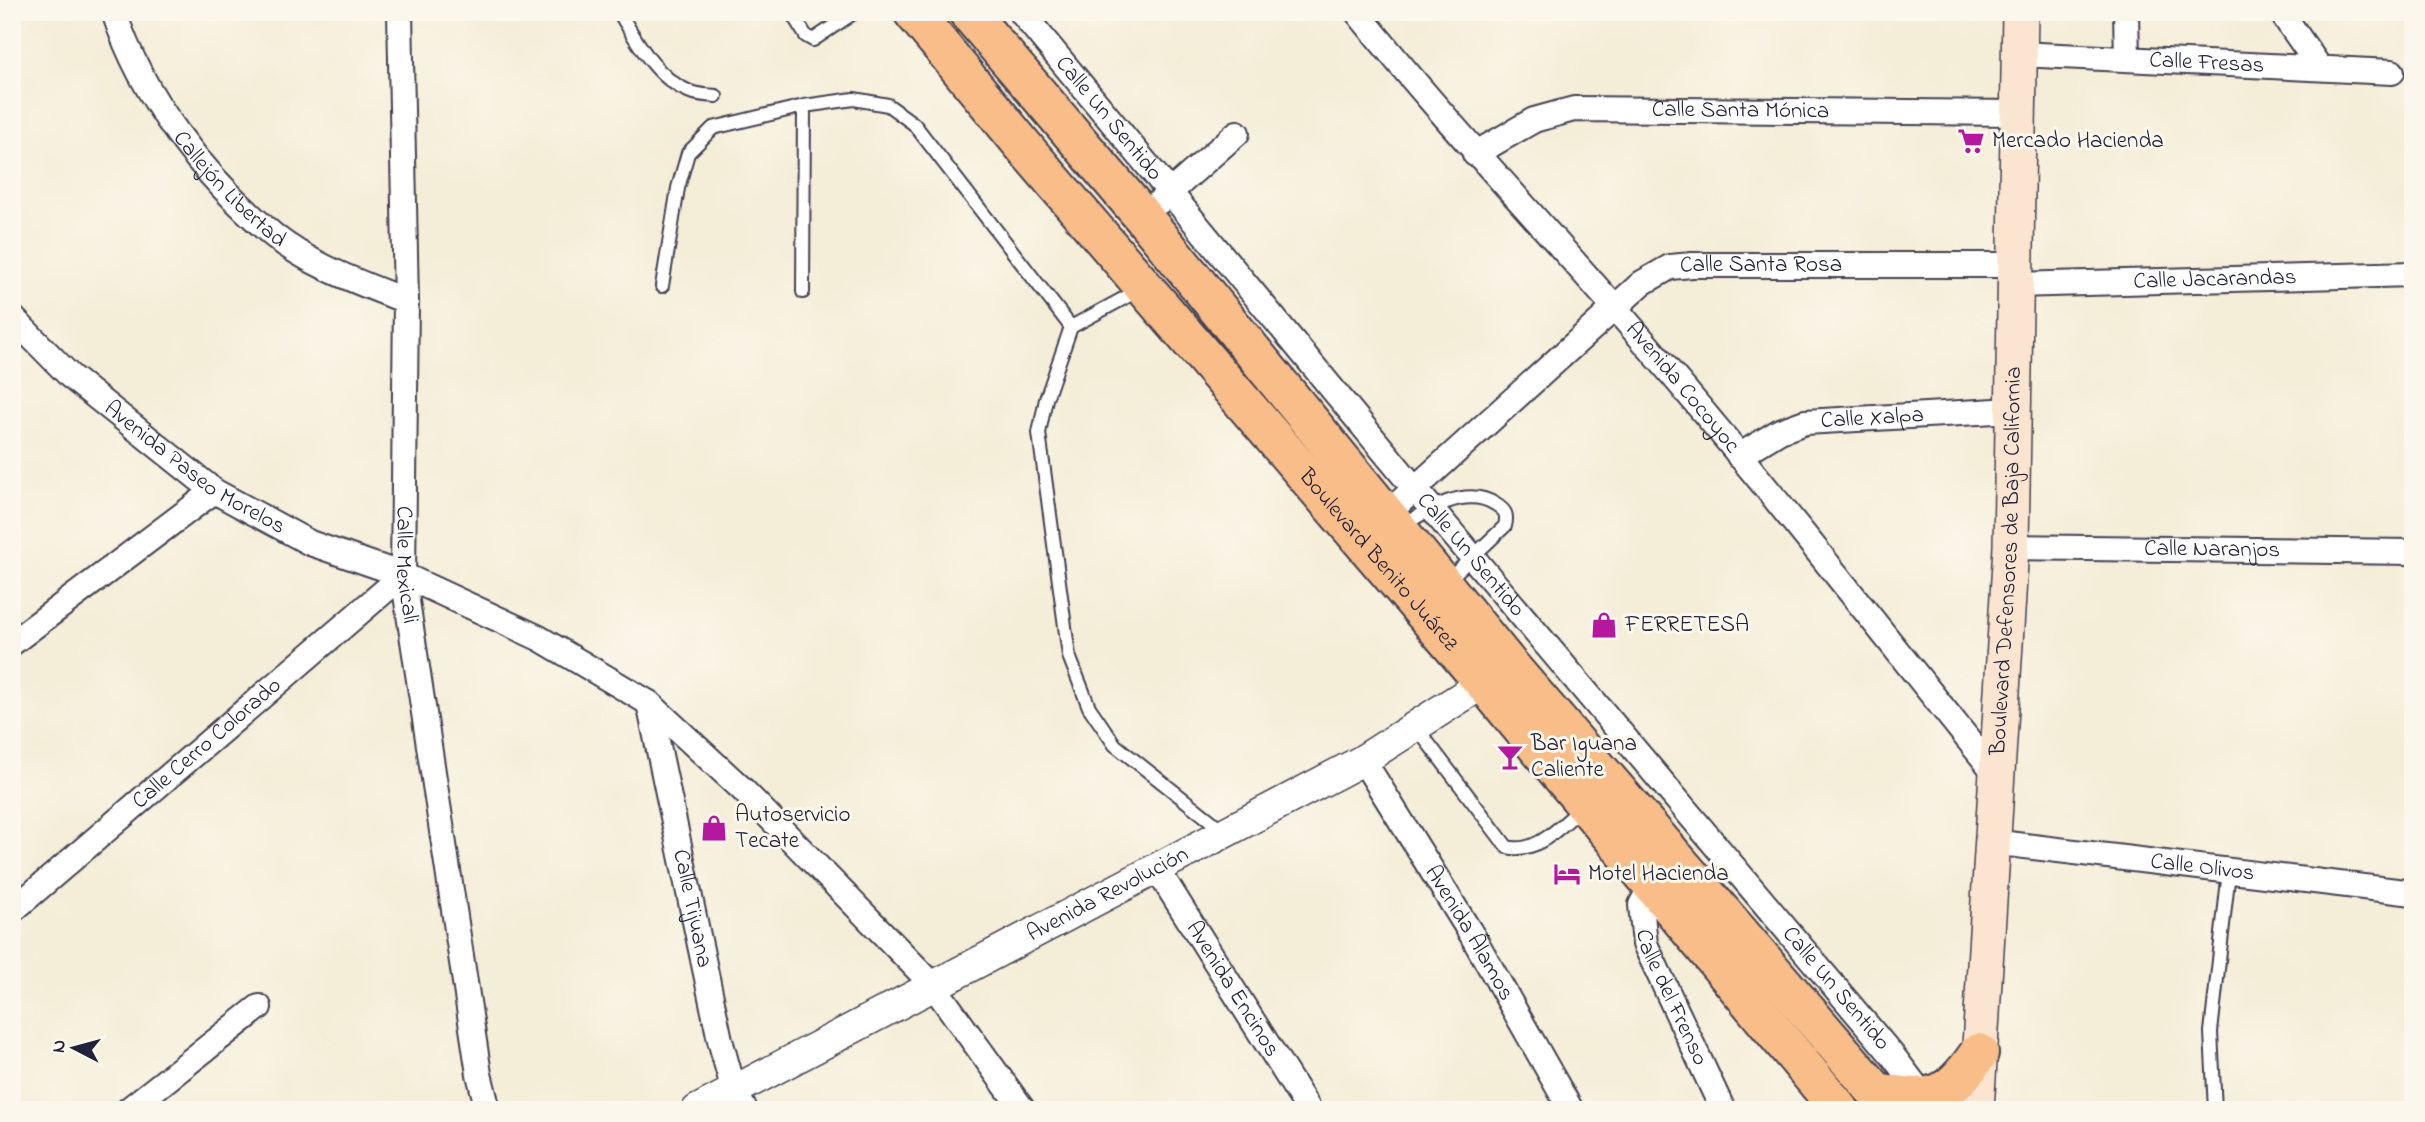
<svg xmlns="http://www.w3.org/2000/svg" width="2425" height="1122" viewBox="0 0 2425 1122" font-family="'Indie Flower',sans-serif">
	<rect width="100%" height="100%" fill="#fbf7ec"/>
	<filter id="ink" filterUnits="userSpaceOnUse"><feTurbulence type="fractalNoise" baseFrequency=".0143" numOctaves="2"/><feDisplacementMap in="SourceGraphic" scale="14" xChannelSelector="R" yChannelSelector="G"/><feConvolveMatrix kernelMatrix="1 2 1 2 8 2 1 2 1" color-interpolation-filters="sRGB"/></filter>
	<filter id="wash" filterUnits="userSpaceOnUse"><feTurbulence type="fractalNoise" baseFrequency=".00686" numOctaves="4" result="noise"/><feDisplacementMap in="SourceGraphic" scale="28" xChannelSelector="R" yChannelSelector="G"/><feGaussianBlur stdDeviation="1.57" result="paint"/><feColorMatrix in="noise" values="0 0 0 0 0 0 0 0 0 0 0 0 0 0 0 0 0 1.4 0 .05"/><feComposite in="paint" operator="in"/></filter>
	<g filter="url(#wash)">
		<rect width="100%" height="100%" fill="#f4edd7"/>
	</g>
	<g filter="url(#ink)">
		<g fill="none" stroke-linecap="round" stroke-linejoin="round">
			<!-- service casing -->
			<g stroke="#424052" stroke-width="16">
				<path id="service" d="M619 12C636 40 656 78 688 91 696 95 707 95 716 96
					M791 12 806 36 813 40 855 12
					M662 286 678 188 688 153 713 128 804 106 854 99 888 105 914 124 1071 327
					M1141 289 1071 327 1046 399 1039 433 1069 656 1089 707 1115 745 1225 832
					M803 292 804 106
					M1402 526C1427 510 1466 485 1495 504 1505 510 1508 514 1505 526L1447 581
					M1416 727 1507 847C1537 855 1561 825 1583 807
					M2215 1110 2211 1032 2229 871"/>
			</g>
			<!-- minor casing -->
			<g stroke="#424052" stroke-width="28">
				<g id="minor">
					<path id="s1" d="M114 12C142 98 204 177 273 235 311 266 361 283 406 301"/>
					<path id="s2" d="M400 12 406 301 403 575 479 1074 488 1110"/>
					<path id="s3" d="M1021 12 1415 489 1893 1056 1924 1097"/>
					<path id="s4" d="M1357 12C1439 114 1528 209 1614 307 1747 459 1870 618 1996 774"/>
					<path d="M2126 12 2127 59"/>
					<path d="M2281 12 2320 68"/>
					<path id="s5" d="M2020 54 2392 72"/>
					<path id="s6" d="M1475 154 1534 120 1574 109 2019 113"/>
					<path d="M1159 202 1237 133"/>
					<path id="s7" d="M2017 285 2413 274"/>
					<path id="s8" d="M12 317 70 376 214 491 310 543 403 575 539 638 649 703 742 789 933 985 1023 1110"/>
					<path id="s9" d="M1739 456 1780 431 1805 422 2013 410"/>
					<path id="s10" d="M1388 513 1642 283 1670 267 1692 265H2018"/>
					<path id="s11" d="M2011 547 2413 552"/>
					<path d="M12 643 214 491"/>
					<path id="s12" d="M649 703 720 1040 734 1091 745 1110"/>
					<path id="s13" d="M1363 760 1472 935 1571 1110"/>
					<path id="s14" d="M1992 842 2413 893"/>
					<path id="s15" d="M1157 869 1309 1110"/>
					<path id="s16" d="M1652 884 1641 905 1645 944 1723 1110"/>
					<path id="s17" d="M12 911 403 575"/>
					<path d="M128 1110 259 1007"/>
				</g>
			</g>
			<!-- tertiary casing -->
			<g stroke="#424052" stroke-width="33">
				<g id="tertiary">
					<path id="s18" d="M697 1110 1363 760 1502 671"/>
				</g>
			</g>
			<!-- secondary casing -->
			<g stroke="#424052" stroke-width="38">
				<g id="secondary">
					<path id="s19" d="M1976 1110 2011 547 2020 12"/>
				</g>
			</g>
			<!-- primary casing -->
			<g stroke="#424052" stroke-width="42">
				<g id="primary">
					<path id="s20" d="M913 12 1030 154 1484 683 1840 1110"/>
					<path d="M968 12 1143 217 1509 665 1892 1110"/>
					<path d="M1877 1092C1932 1102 1946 1100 1979 1053"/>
				</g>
			</g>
			<!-- service -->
			<use href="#service" stroke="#fff" stroke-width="12"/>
			<!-- minor -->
			<use href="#minor" stroke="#fff" stroke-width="24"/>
			<!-- tertiary -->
			<use href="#tertiary" stroke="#fff" stroke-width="30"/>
			<!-- secondary -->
			<use href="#secondary" stroke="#fce5d0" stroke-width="35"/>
			<!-- primary -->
			<use href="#primary" stroke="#f8bd89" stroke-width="38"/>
		</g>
	</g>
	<!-- icons -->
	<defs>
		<g id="supermarket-bare" transform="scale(2.1)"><path d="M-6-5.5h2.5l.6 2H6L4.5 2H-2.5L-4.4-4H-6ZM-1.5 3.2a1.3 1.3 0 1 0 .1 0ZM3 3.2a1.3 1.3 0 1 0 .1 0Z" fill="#b5179e" stroke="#fbf7ec" stroke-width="2.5" paint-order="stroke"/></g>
		<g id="shop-bare" transform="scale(2.1)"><path d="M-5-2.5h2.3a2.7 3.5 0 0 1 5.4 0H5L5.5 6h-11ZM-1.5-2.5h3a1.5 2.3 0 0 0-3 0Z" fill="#b5179e" stroke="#fbf7ec" stroke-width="2.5" paint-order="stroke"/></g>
		<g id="bar-bare" transform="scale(2.1)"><path d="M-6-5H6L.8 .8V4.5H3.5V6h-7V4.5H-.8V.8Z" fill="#b5179e" stroke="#fbf7ec" stroke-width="2.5" paint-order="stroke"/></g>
		<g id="hotel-bare" transform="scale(2.1)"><path d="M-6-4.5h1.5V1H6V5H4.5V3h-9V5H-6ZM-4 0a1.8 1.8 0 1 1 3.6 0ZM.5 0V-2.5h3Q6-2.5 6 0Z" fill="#b5179e" stroke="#fbf7ec" stroke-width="2.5" paint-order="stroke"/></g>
	</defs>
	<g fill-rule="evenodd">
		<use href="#supermarket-bare" x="1971" y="141"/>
		<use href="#shop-bare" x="1604" y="625"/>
		<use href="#bar-bare" x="1510" y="757"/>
		<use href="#shop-bare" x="714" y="828"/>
		<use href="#hotel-bare" x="1567" y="874"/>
	</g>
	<g text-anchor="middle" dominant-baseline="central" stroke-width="6" stroke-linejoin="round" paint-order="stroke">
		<!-- street labels -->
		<g font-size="23" fill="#22223b" stroke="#fbf7ec">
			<text stroke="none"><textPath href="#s5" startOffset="187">Calle Fresas</textPath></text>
			<text stroke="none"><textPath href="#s6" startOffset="276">Calle Santa Mónica</textPath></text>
			<text stroke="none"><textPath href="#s3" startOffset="138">Calle Un Sentido</textPath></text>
			<text stroke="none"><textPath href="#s1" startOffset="214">Callejón Libertad</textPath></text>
			<text stroke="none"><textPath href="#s10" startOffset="466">Calle Santa Rosa</textPath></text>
			<text stroke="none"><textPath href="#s7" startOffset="198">Calle Jacarandas</textPath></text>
			<text stroke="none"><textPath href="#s4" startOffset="497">Avenida Cocoyoc</textPath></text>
			<text stroke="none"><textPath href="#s9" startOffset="142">Calle Xalpa</textPath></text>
			<text stroke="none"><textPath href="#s8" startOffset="238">Avenida Paseo Morelos</textPath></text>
			<text stroke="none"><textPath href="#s11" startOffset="201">Calle Naranjos</textPath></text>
			<text stroke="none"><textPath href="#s3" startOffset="705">Calle Un Sentido</textPath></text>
			<text stroke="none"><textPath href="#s20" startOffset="719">Boulevard Benito Juárez</textPath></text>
			<text stroke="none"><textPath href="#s19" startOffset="550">Boulevard Defensores de Baja California</textPath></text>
			<text stroke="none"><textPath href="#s2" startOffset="553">Calle Mexicali</textPath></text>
			<text stroke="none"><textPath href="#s17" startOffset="257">Calle Cerro Colorado</textPath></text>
			<text stroke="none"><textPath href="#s14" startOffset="212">Calle Olivos</textPath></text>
			<text stroke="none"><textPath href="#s18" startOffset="464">Avenida Revolución</textPath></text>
			<text stroke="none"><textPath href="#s12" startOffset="210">Calle Tijuana</textPath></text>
			<text stroke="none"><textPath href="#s13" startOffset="203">Avenida Álamos</textPath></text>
			<text stroke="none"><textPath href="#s15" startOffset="142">Avenida Encinos</textPath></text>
			<text stroke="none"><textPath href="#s3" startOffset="1272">Calle Un Sentido</textPath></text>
			<text stroke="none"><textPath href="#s16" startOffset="122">Calle del Frenso</textPath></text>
		</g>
		<!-- poi labels -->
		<g font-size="23" fill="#22223b" stroke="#fbf7ec" text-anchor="start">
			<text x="1992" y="141">Mercado Hacienda</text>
			<text x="1625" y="625">FERRETESA</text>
			<text x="1531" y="744">Bar Iguana<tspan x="1531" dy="26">Caliente</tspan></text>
			<text x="735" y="815">Autoservicio<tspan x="735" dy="26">Tecate</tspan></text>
			<text x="1588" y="874">Motel Hacienda</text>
		</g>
	</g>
	<!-- margin -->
	<rect width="2425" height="1122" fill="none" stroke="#fbf7ec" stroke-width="42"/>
	<!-- north arrow -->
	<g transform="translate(74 1048) rotate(276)" stroke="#fbf7ec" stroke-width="5" paint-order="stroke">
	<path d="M0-5L12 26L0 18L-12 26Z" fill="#22223b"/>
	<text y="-10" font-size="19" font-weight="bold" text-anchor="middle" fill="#22223b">N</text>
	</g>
</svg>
